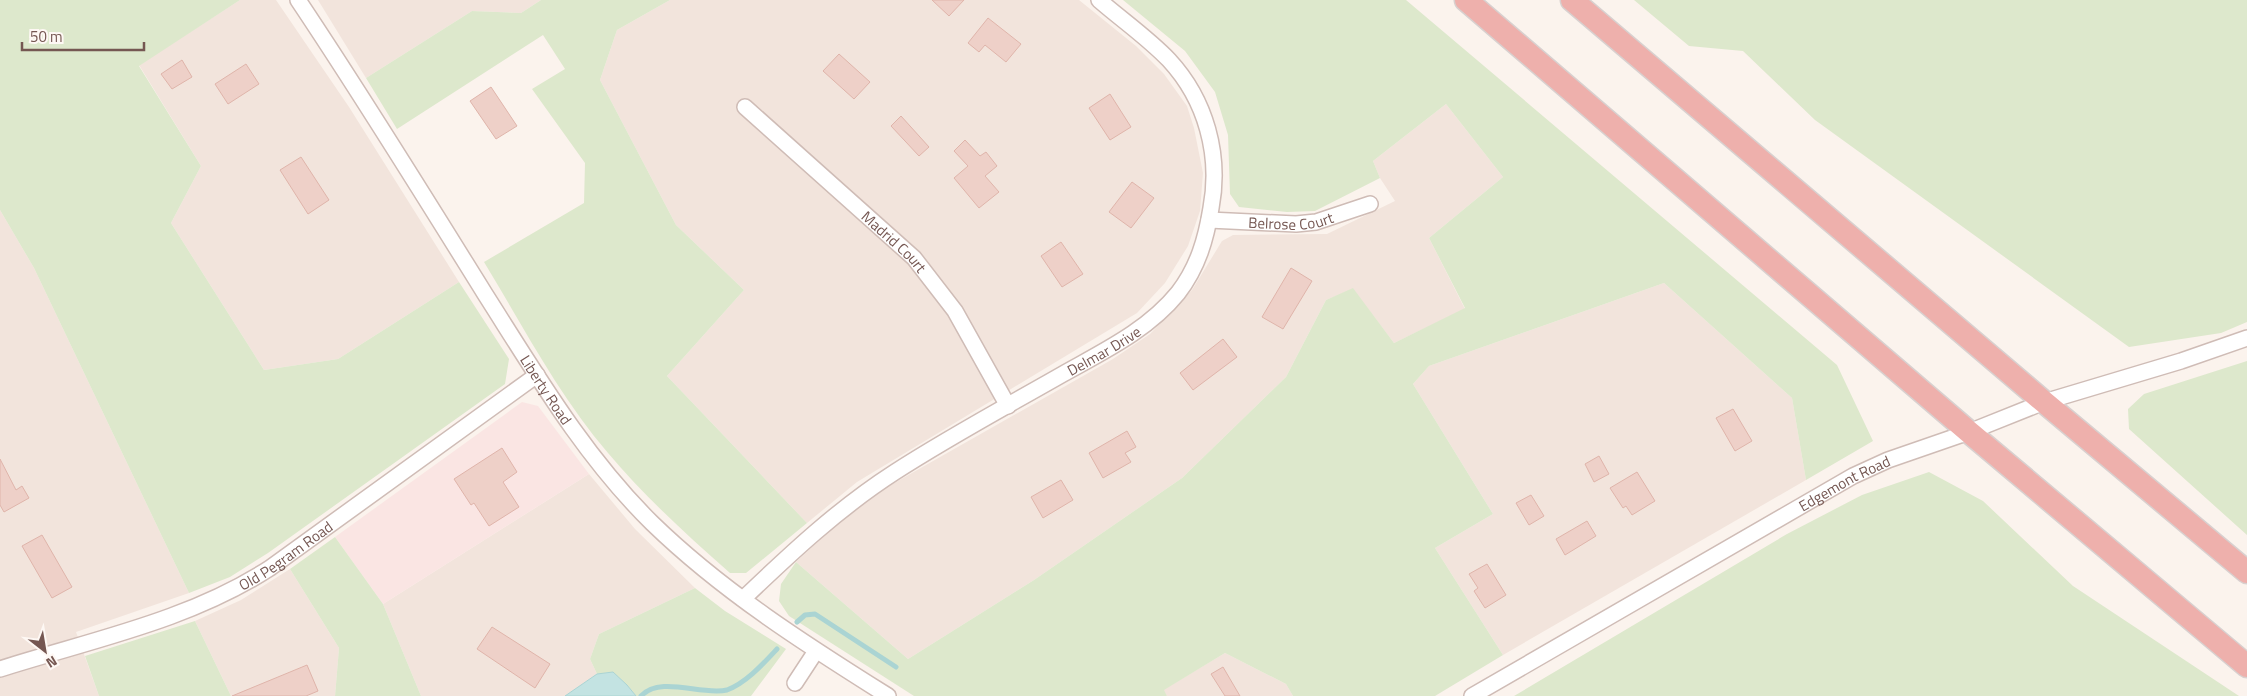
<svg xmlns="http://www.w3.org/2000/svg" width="2247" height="696" viewBox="0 0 2247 696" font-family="'Titillium Web',sans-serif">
	<rect width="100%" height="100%" fill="#fbf3ed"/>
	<!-- residential -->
	<path fill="#f2e4dc" d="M240 0H276L349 107 459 282 338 359 264 370 171 223 201 166 139 65Z
		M318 0H541L521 13 472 11 366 78Z
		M670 0H1079L1136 46 1164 74 1187 106 1194 128 1203 173 1200 211 1188 246 1165 283 1137 313 857 482 807 523 667 376 744 290 676 225 600 80 617 30Z
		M1446 104 1503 177 1429 238 1465 309 1394 343 1353 289 1326 300 1286 377 1182 478 1034 580 908 659 796 562 839 522 882 490 1113 359 1150 334 1192 290 1222 241 1233 235 1327 234 1395 201 1380 178 1373 161Z
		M0 210 34 268 189 593 76 632 99 696H0Z
		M1664 283 1792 398 1806 480 1503 655 1435 548 1493 514 1413 384 1429 366Z
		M589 474 635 529 695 588 599 634 590 659 597 674 565 696H421L383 604Z
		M290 569 339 648 335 696H231L195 621 241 600Z
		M1225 653 1286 684 1293 696H1167L1163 690Z"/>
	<!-- commercial -->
	<path fill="#fae5e3" d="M522 402 538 406 589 474 383 604 335 537Z"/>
	<!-- green -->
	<path fill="#dde8cc" d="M0 0H240L139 66 201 166 171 223 264 370 338 359 459 282 509 359 505 384 268 553 230 577 189 593 34 268 0 210Z
		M541 0H670L617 30 600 80 676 225 744 290 667 376 807 523 746 573H730C687 535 645 497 608 453 559 396 523 326 484 262L584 203 585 163 532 89 565 69 543 35 397 129 366 78 472 11 521 13Z
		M1123 0H1406L1837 365 1873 441 1806 480 1792 398 1664 283 1429 366 1413 384 1493 514 1435 548 1503 655 1435 696H1293L1286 684 1225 653 1164 690 1167 696H914L789 616 779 601 781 584 796 562 908 659 1034 580 1182 478 1286 377 1326 300 1353 288 1394 343 1465 308 1429 238 1503 177 1446 104 1373 161 1380 178 1315 211 1287 212 1239 207 1230 194 1228 135 1215 92 1185 51Z
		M1634 0H2247V322L2221 333 2129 347 1815 120 1743 51 1689 46Z
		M2247 361V535L2129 429 2128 409 2144 394Z
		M1929 472 1983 501 2073 586 2239 696H1514L1787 534 1862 495Z
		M335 537 383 604 421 696H335L339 648 290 569Z
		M695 588 725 611 786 649 751 696H636L627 685 613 672 597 674 590 659 599 634Z
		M195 621 231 696H99L85 656Z"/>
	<!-- water -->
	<path fill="#c3e3e2" stroke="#aad4d3" d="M613 672 627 685 636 696H565L597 674Z"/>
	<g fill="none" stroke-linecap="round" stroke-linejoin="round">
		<!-- stream -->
		<path stroke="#aad4d3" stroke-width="5" d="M797 622 805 615 815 614 896 667
			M641 696C661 675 701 696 727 690 746 683 763 664 777 649"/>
	</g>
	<!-- building -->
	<path fill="#eed0c8" stroke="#dfb4aa" d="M932 0H964L949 16Z
		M988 18 1021 44 1006 62 985 45 979 52 968 43Z
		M839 54 870 82 854 99 823 71Z
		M182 60 192 77 172 89 161 74Z
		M246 64 259 84 228 104 215 84Z
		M491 87 517 126 496 139 470 101Z
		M1110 94 1131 127 1110 140 1089 108Z
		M901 116 929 147 919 156 891 126Z
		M965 140 980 156 986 152 997 166 985 176 999 192 979 208 954 178 968 166 954 151Z
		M301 157 329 200 308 214 280 170Z
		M1132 182 1154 198 1131 228 1109 212Z
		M1061 242 1083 274 1062 287 1041 256Z
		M1291 268 1312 281 1283 329 1262 317Z
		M1223 339 1237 357 1193 390 1180 373Z
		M1733 409 1752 441 1735 451 1716 418Z
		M1127 431 1136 447 1125 453 1131 462 1103 478 1089 453Z
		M502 448 517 472 503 482 519 507 489 526 474 503 471 505 454 479Z
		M1599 456 1609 474 1594 482 1585 464Z
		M0 459 16 490 22 486 29 498 4 512 0 505Z
		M1637 472 1655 501 1632 515 1626 506 1623 508 1610 488Z
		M1061 480 1073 500 1043 518 1031 497Z
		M1531 495 1544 516 1529 525 1516 503Z
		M1587 521 1596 536 1565 555 1556 539Z
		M42 535 72 587 52 598 22 546Z
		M1487 564 1506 595 1485 608 1474 591 1478 588 1469 574Z
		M492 627 550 664 535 688 477 649Z
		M307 665 318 691 306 696H232Z
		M1223 667 1240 696H1225L1211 674Z"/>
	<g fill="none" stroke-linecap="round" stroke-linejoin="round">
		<!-- minor casing -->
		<g stroke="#cfbcb6" stroke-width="18">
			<g id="minor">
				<path id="s1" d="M298 0C363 97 424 196 485 294 536 374 584 456 652 523 722 591 805 644 888 696"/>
				<path id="s2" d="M745 107 914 258 955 311 1008 406"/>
				<path id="s3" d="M1209 220 1296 224 1316 222 1370 204"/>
				<path id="s4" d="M743 599C791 553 839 508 895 472 949 437 1007 406 1063 374 1104 351 1148 330 1178 293 1198 267 1206 239 1211 208 1221 155 1206 100 1169 60 1148 38 1122 20 1099 0"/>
				<path id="s5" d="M0 669C91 640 188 621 270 568L537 375"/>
				<path d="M795 683 816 651"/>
				<path id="s6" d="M1472 696 1853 476 1888 460 1969 432 2044 402 2181 361 2247 338"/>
			</g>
		</g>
		<!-- highway casing -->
		<g stroke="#d8d0cf" stroke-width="25">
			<path id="highway" d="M1466 0 1969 432 2247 666
				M1572 0 2044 402 2247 572"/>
		</g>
		<!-- minor -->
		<use href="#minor" stroke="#fff" stroke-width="15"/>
		<!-- highway -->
		<use href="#highway" stroke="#eeb0ac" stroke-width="22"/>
	</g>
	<g text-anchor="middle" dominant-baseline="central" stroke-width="4" stroke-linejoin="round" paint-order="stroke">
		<!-- street labels -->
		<g font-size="15" fill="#755752" stroke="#fef8f4">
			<text stroke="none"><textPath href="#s3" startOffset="82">Belrose Court</textPath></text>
			<text stroke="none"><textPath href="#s2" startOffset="201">Madrid Court</textPath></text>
			<text stroke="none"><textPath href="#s4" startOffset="440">Delmar Drive</textPath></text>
			<text stroke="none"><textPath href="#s1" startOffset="462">Liberty Road</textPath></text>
			<text stroke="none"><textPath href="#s6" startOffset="429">Edgemont Road</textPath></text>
			<text stroke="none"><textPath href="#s5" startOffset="309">Old Pegram Road</textPath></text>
		</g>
	</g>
	<!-- north arrow -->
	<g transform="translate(45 651) rotate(149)" stroke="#fef8f4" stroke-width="4" paint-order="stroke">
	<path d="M0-4L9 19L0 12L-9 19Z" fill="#755752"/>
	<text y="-8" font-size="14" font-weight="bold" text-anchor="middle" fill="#755752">N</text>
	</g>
	<!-- scale -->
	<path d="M22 42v8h122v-8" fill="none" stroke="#755752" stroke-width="2.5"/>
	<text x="30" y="42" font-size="15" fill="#755752" stroke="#fef8f4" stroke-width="4" paint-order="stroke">50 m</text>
</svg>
